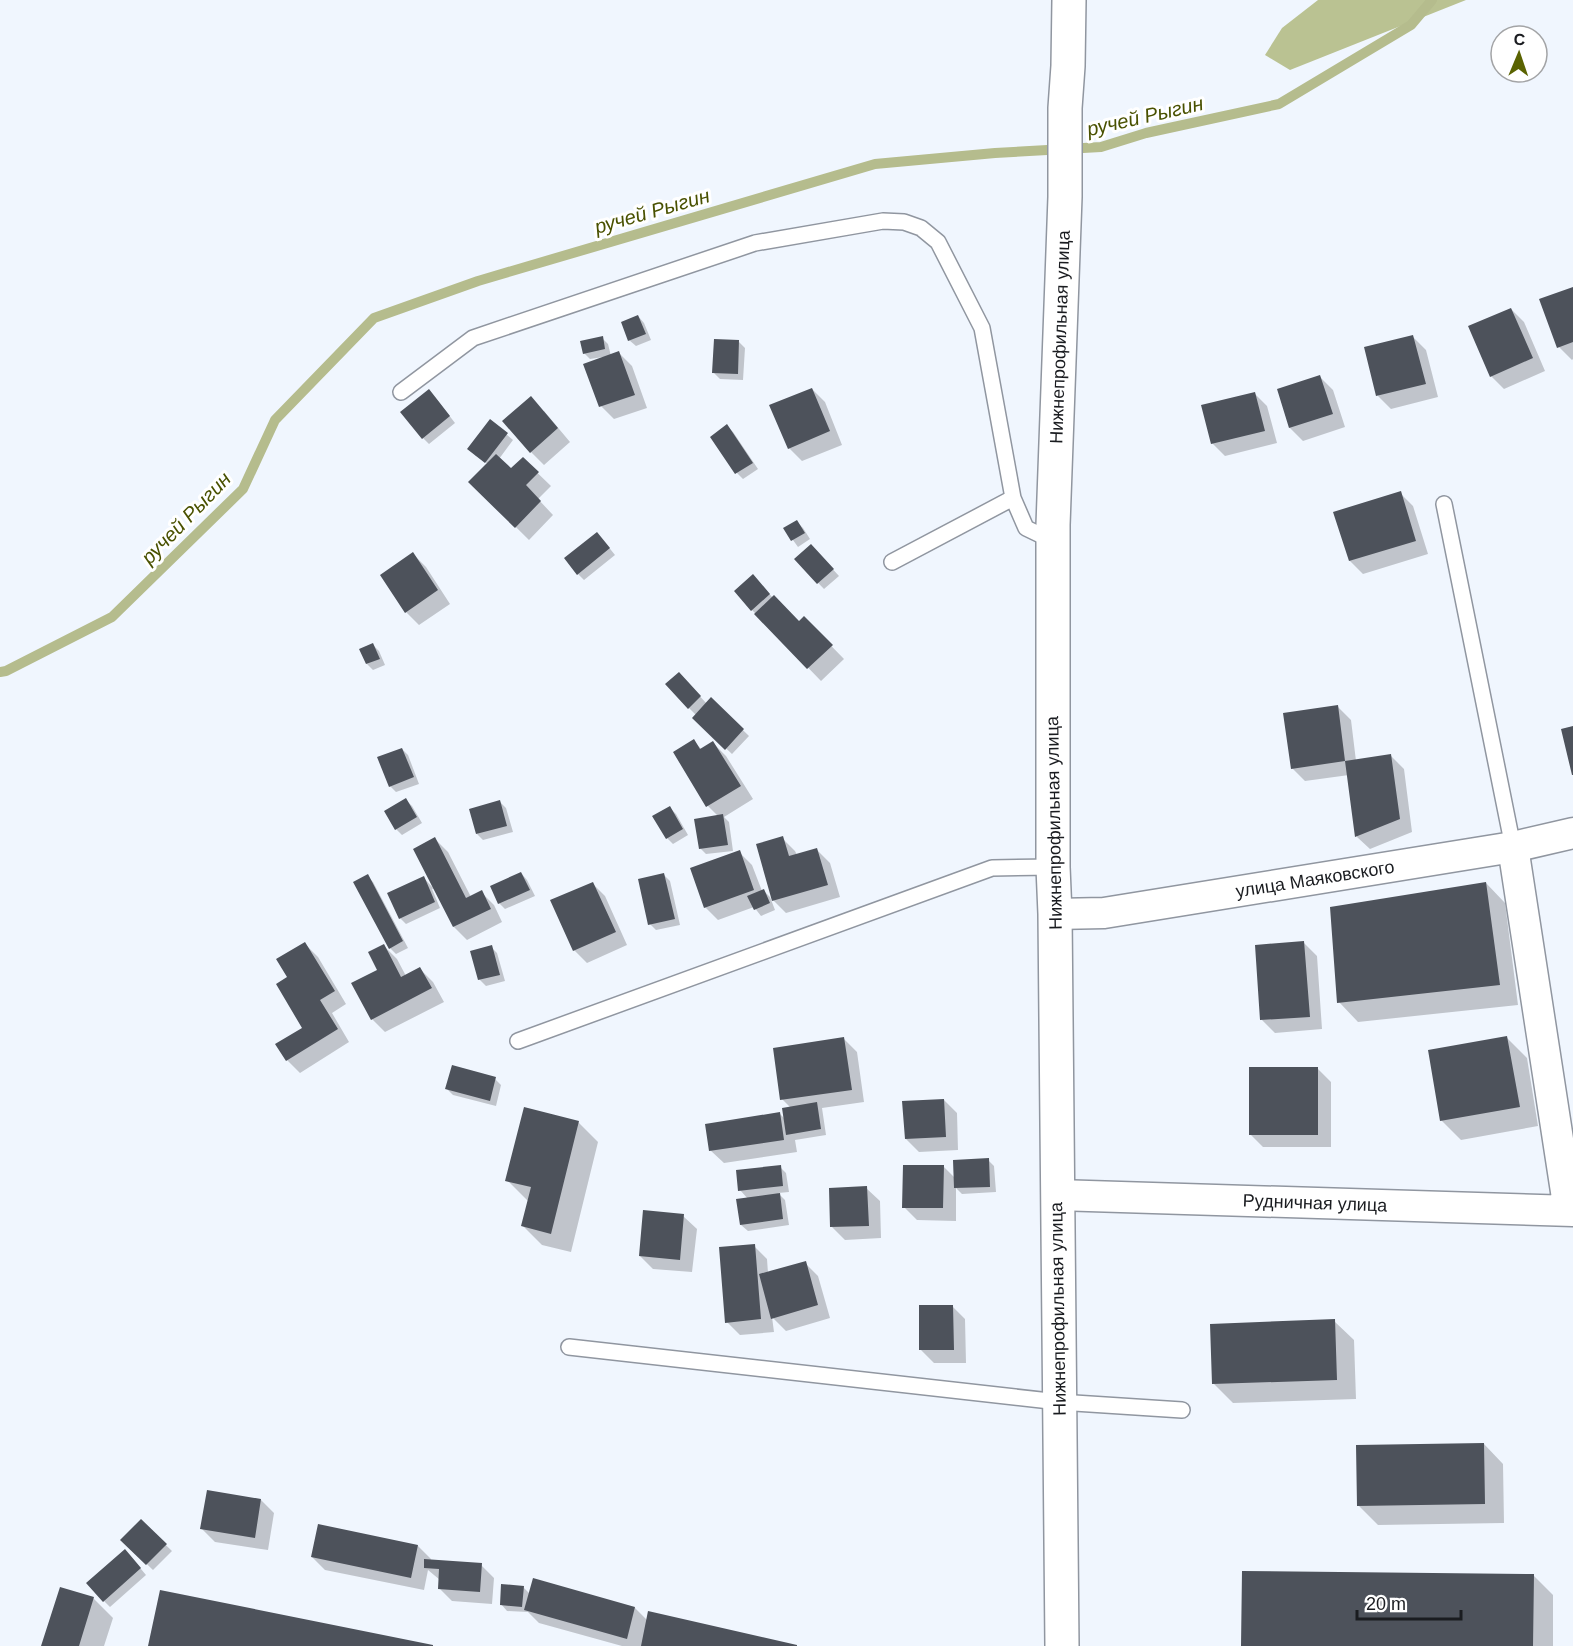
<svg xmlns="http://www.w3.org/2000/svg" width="1573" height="1646" viewBox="0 0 1573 1646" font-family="Helvetica,sans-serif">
	<rect width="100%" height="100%" fill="#f0f6fe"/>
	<!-- forest -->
	<path fill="#bac292" d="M1318 0H1466L1290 70 1265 55 1282 28Z"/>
	<!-- shadow -->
	<path fill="#0003" d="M1573 288V359L1572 360 1559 347Z
		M1511 309 1524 322 1545 371 1504 389 1491 376Z
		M638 316 644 323 651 340 636 346 629 340Z
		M1413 337 1426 350 1438 397 1391 409 1378 396Z
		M602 338 608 344 611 356 619 353 632 366 647 408 614 419 601 406 603 357 590 359 584 353Z
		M739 342 745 348 743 380 720 379 714 373Z
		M1320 377 1333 390 1345 427 1303 441 1290 428 1278 390Z
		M812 389 825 402 842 445 802 461 789 448Z
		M1254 393 1267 406 1277 443 1225 456 1212 443Z
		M435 397 455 423 429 444 423 438Z
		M544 411 570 442 544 465 531 452Z
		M491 421 513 440 499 459 511 470 523 459 551 486 538 499 553 515 529 540 470 482 488 464 475 455Z
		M727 426 733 432 758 469 743 479 737 473 712 437Z
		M1400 493 1413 506 1428 554 1363 574 1350 561 1335 513Z
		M797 522 803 528 810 539 798 547 785 529Z
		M603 540 615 555 584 580 578 574Z
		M817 552 839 576 824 589 796 560Z
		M413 554 426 567 450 604 419 625 406 612Z
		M759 582 773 598 799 623 804 618 844 659 821 681 752 610Z
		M373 645 379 651 385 665 373 670 367 664Z
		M685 680 707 704 711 699 749 736 732 754 694 718 696 715 689 708Z
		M1338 707 1351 720 1356 761 1391 756 1404 769 1412 832 1370 849 1357 837 1349 775 1305 781 1292 768Z
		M694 741 702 750 713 743 726 756 753 799 724 817 729 822 733 851 706 854 700 848 718 816 708 806Z
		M402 749 408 755 419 784 396 792 390 786Z
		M406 800 412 806 422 823 402 835 396 829 386 812Z
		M500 802 506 808 513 832 483 840 477 834Z
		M670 808 676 814 688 835 673 844 667 838Z
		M782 838 795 851 797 855 817 850 830 863 840 897 786 913 773 900Z
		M435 839 448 852 471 897 481 892 494 905 502 922 467 940 454 927 434 888 432 889 440 908 406 924 400 918 424 878 433 888Z
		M739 852 752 865 762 891H764L770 897 775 910 761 916 754 907 718 920 705 907Z
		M521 873 527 880 535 896 505 909 499 903Z
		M664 875 670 881 680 925 656 930 650 924Z
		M367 876 373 882 408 948 396 954 390 948Z
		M592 883 605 896 627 945 587 963 574 950Z
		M1486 883 1505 903 1518 1005 1358 1022 1339 1002Z
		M1304 943 1317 956 1322 1029 1275 1033 1262 1020Z
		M305 944 318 957 346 1004 332 1013 349 1042 300 1073 287 1060 304 1028 289 978Z
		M384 946 397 959 406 976 420 969 433 982 444 1002 385 1032 372 1019Z
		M491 947 497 953 505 981 486 986 479 979Z
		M1507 1038 1527 1058 1538 1126 1461 1140 1441 1120Z
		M844 1039 857 1052 864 1102 822 1108 826 1135 795 1140 797 1152 724 1163 710 1150 780 1114 785 1119 791 1108 782 1099Z
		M1318 1069 1331 1082V1147H1263L1250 1134Z
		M495 1079 501 1085 496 1106 453 1095 447 1089Z
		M944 1100 957 1113 958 1150 919 1152 906 1139Z
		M578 1122 598 1142 571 1252 542 1245 523 1226 529 1201 527 1200 507 1180Z
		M988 1160 994 1166 996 1192 962 1194 956 1188V1221L917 1220 904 1207 943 1166 955 1178Z
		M780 1167 786 1173 789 1192 778 1193 785 1200 789 1225 748 1231 741 1225 748 1199 740 1190Z
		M866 1188 880 1201 881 1238 845 1240 832 1227Z
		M683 1216 697 1229 692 1272 653 1269 640 1256Z
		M754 1246 767 1259 768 1273 805 1263 818 1276 830 1318 786 1331 772 1317 774 1332 740 1335 727 1322Z
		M952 1306 965 1319 966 1363H934L921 1350Z
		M1334 1321 1354 1340 1356 1399 1233 1403 1213 1383Z
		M1484 1444 1503 1464 1504 1523 1378 1525 1358 1505Z
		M261 1500 274 1513 268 1550 215 1542 202 1529Z
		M141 1521 172 1551 153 1570 122 1540Z
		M418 1546 431 1559 430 1561 481 1565 494 1578 492 1604 452 1601 439 1588 440 1580 428 1570 424 1590 325 1570 312 1557Z
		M131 1557 146 1575 110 1607 104 1601Z
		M1533 1575 1553 1595V1646H1243Z
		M523 1587 530 1594 635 1608 648 1621 795 1646H622L539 1623 528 1612 507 1611 501 1604Z
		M93 1598 113 1618 104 1646H43Z"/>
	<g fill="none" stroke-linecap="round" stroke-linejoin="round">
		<!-- stream -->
		<path stroke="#b5bc8d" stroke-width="10" d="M0 672 6 671 112 617 243 489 275 420 374 318 478 281 875 164 995 153 1101 147 1146 133 1279 104 1411 25 1432 0"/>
	</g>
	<!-- building -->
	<path fill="#4d525b" d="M1573 287V342L1557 348 1539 299Z
		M1511 308 1533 358 1490 377 1468 326Z
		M638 315 646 334 628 341 621 322Z
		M1413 335 1426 384 1376 396 1364 347Z
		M603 336 605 349 583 354 580 341Z
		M714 339 739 340 738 374 712 373Z
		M619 351 635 395 599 407 583 364Z
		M1320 375 1333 414 1289 428 1277 389Z
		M812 388 830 431 788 449 769 405Z
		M429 389 450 416 422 439 400 412Z
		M1255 392 1265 431 1211 444 1201 405Z
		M531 396 558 428 530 453 502 421Z
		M490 419 508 433 485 463 467 449Z
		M727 424 753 463 735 474 710 437Z
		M496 454 511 468 523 457 539 472 526 485 541 501 515 528 468 482Z
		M1401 491 1416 541 1349 561 1333 512Z
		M797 520 805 533 791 541 783 528Z
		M597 532 610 548 577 575 564 558Z
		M811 544 834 569 817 584 794 559Z
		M413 552 438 590 405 613 380 575Z
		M753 574 770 594 751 611 734 591Z
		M774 595 799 621 804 616 833 645 807 669 754 614Z
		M373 643 380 659 366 664 359 649Z
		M679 672 701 696 688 709 665 684Z
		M711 697 744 729 725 750 692 718Z
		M1338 705 1345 761 1291 769 1283 713Z
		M1573 726V775H1572L1561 729Z
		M694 739 700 749 713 741 741 786 706 807 673 752Z
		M402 748 414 777 389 787 377 757Z
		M1391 754 1400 819 1355 837 1345 761Z
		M406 798 417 817 395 830 384 811Z
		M500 800 507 826 476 834 469 809Z
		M670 806 683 829 666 839 652 816Z
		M723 814 728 845 699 849 694 819Z
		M783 836 789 856 817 848 828 885 772 901 756 844Z
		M435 837 466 898 482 890 491 909 453 927 413 849Z
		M740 850 754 890 704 908 690 868Z
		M521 872 530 890 498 904 490 886Z
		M664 873 675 919 648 925 638 879Z
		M368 874 403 941 389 949 353 882Z
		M424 876 435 902 399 919 387 893Z
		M593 882 616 932 573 951 550 900Z
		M1486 882 1500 985 1337 1003 1330 907Z
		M764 889 770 903 754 910 747 896Z
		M1304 941 1310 1017 1260 1020 1255 945Z
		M305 942 335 991 320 1000 338 1029 286 1061 275 1044 302 1028 276 984 287 977 276 959Z
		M384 944 401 977 420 967 432 988 371 1020 351 983 377 970 368 952Z
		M492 945 500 975 478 980 470 951Z
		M1507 1036 1520 1107 1440 1121 1428 1050Z
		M844 1037 852 1090 780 1100 773 1048Z
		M452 1065 496 1077 490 1101 445 1089Z
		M1249 1067H1318V1135H1249Z
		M944 1099 946 1137 905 1139 902 1101Z
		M817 1102 821 1129 786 1135 782 1108Z
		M524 1107 579 1121 551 1234 521 1226 531 1187 505 1181Z
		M780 1112 784 1140 709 1151 705 1124Z
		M989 1158 990 1187 954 1188 953 1160Z
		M781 1165 783 1186 738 1191 736 1170Z
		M903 1165H944L943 1208H902Z
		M867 1186 869 1226 830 1227 829 1188Z
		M780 1193 783 1219 740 1225 736 1199Z
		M643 1210 684 1214 680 1260 639 1256Z
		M755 1244 761 1319 725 1323 719 1247Z
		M806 1261 818 1305 771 1319 759 1274Z
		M919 1305H953L954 1350H919Z
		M1335 1319 1337 1380 1212 1384 1210 1324Z
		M1484 1443 1485 1504 1357 1506 1356 1445Z
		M207 1490 261 1499 255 1538 200 1529Z
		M141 1519 167 1544 146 1565 120 1540Z
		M318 1524 418 1545 411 1578 311 1557Z
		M125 1549 141 1568 103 1602 86 1583Z
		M424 1559 482 1563 480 1592 438 1589 439 1569 424 1568Z
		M1242 1571 1534 1574 1533 1646H1241Z
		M533 1578 635 1607 627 1639 524 1610Z
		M501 1584 524 1586 522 1607 500 1605Z
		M60 1587 94 1597 79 1646H41Z
		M160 1590 433 1645V1646H148Z
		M648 1611 797 1645V1646H641Z"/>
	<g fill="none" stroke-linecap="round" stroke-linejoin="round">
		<!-- service casing -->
		<g stroke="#9096a0" stroke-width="18">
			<path id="service" d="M401 392 473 338 755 243 883 221 904 222 921 228 938 242 982 328 1013 498 1026 528 1053 541
				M1444 504 1513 847
				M892 562 1013 498
				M518 1041 992 868 1053 867
				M569 1347 1059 1402 1182 1410"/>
		</g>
		<!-- minor casing -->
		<g stroke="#9096a0" stroke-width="33">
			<path id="minor" d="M1513 847 1569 1211
				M1055 914 1104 913 1513 847 1573 833
				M1057 1195 1573 1211"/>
		</g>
		<!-- tertiary casing -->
		<g stroke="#9096a0" stroke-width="36">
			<path id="tertiary" d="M1062 1646 1055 914 1053 867V525L1065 197V108L1068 66 1069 0"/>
		</g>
		<!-- service -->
		<use href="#service" stroke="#fff" stroke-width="15"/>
		<!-- minor -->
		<use href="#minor" stroke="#fff" stroke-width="30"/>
		<!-- tertiary -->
		<use href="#tertiary" stroke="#fff" stroke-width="33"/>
	</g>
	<g text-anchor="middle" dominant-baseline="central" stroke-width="6" stroke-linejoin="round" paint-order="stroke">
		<!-- street labels -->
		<g font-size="18" fill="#1a1c20" stroke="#fff">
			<text transform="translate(1060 337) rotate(-88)">Нижнепрофильная улица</text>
			<text transform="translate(1054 823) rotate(-91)">Нижнепрофильная улица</text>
			<text transform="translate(1315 879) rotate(-9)">улица Маяковского</text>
			<text transform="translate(1315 1203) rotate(2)">Рудничная улица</text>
			<text transform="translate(1058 1309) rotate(-91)">Нижнепрофильная улица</text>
		</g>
		<!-- water labels -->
		<g font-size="20" font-style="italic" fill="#495100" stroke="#fff">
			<text transform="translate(1145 116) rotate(-13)">ручей Рыгин</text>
			<text transform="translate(652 211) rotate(-16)">ручей Рыгин</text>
			<text transform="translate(186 518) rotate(-46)">ручей Рыгин</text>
		</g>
	</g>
	<!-- north arrow -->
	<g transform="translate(1519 54) rotate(2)"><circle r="28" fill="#ffffff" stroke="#a3a4a6" stroke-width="1.5"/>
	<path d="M0-4.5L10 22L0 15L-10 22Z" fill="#5a6301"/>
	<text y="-9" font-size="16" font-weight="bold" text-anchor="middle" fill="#1a1c20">С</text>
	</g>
	<!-- scale -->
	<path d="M1357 1610v9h104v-9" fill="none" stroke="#1a1c20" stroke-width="3"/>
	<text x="1366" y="1610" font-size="18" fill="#1a1c20" stroke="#ffffff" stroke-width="4.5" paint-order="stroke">20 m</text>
</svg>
